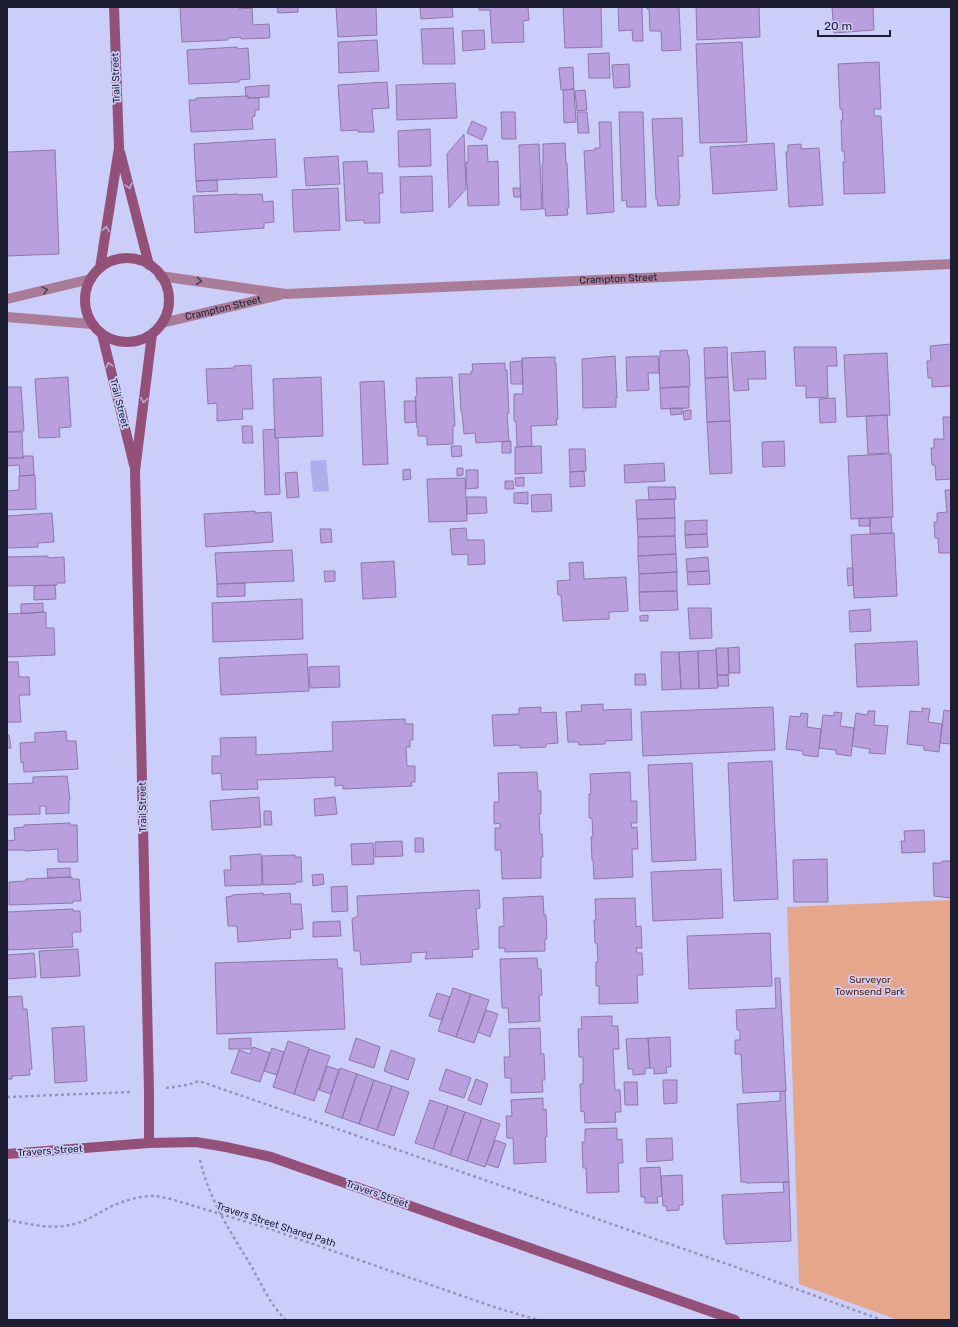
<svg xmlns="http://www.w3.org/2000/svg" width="958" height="1327" viewBox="0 0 958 1327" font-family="Rubik,sans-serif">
	<rect width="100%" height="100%" fill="#cccefa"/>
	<!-- green -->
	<path fill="#e6a68b" d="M951 900V1320H898L799 1284 787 907Z"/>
	<!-- water -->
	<path fill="#aeaeef" d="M326 460 329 491 313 492 310 461Z"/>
	<!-- building -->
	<path fill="#b99fdd" stroke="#8d78a9" d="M180 7H239V9L252 8 253 25 269 24 270 38 241 39V37L228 38V40L182 42Z
		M277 7H298V12L278 13Z
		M336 7H376L377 35 338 37Z
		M420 7H452L453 17 421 19Z
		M479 7H528L529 20 523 21 524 42 492 43 490 10H479Z
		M563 7H601L602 47 565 48Z
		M618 7H642L643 41H633L632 30 619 31Z
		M647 7H679L681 50 662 51 661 31H650L649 9H647Z
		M696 7H759L760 37 697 40Z
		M832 7H873L874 30 834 33Z
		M453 28 455 64H423L421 29Z
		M484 30 485 49 463 51 462 31Z
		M377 40 379 71 339 73 338 42Z
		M742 42 747 142 700 143 696 44Z
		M237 47V49L248 48 250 79 239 80V82L189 84 187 50Z
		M609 53 610 78H589L588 54Z
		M879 62 881 109H874V116H881L885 193 844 194 843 162H845L844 151H842L841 120H843L842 109H840L838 64Z
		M629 64 630 87 614 88 612 65Z
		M573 67 574 89 561 90 559 68Z
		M387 82 389 108 372 109 374 132H358V130L341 131 338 85Z
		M455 83 457 118 397 120 396 85Z
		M269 85V97L248 98V96H246L245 87Z
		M574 89 576 122 564 123 563 90Z
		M585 90 587 110 577 111 575 91Z
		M248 96V98H259V110H255V116L252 117 253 129 191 132 189 100H196V98Z
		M501 112H515L516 139H502Z
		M577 112H587L589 133H578Z
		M619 112H643L646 207H627L626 200 622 201Z
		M682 118 683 156H678L680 198H679V205L658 206 657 199H656L652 119Z
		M472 121 487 128 482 140 467 133Z
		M599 122H611L614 212 587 214 584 151 595 150V148H600Z
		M430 129 431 166 399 167 398 131Z
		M464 134 466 189 449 208 447 154Z
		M275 139 277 177 196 181 194 144Z
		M565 143 566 163H567L569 208H567L568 215 546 216 545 209H543L542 164H543V144Z
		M774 143 777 190 713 194 710 147Z
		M539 144 542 209 521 210 519 145Z
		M801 144V149L819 148 823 205 789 207 786 152H788V145Z
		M487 145 488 162 498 161 499 205 468 206 466 162 468 163V146Z
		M55 150 59 254 7 256V152Z
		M338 156 340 184 306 186 304 158Z
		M367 161 368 173H382L383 193H379L380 223H364V220L346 221 343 162Z
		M432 176 433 211 401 213 400 177Z
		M217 180 218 191 197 192 196 181Z
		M338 188 340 230 294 232 292 190Z
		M513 188H520L521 197H514Z
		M238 194V195L262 194 263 202 273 201 274 222 264 223V228L195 233 193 196Z
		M951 344V386L932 387V378H928L927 361H931L930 346Z
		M727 347 728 377 705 378 704 348Z
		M794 347H836L837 366H827L828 397 806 398V386H796Z
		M687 350 688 356H689L690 386 660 388 659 357H660V351Z
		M765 351 766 379H748L749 390 734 391 731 353Z
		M887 353 890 415 847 417 844 355Z
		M615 356 617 398H616V407L583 408 582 359Z
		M658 356 659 373H648L649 390 627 391 626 357Z
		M555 357V363H556L558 419H556L557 425 531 426 532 446 517 447 516 421H514V394H523L522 358Z
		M522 361 523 384H511L510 362Z
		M505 363V370H507L509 413H507L509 441 476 443 475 433 464 434 462 412H461L459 374H471V371H473L472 364Z
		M251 365 253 409H242L243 419 217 421V403L208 404 206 369 234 368V366Z
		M68 377 71 427 59 428 60 437 39 438 35 379Z
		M321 377 323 436 275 438 273 379Z
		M452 377 455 426H453V444L427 445V436H418V427L417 428 415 397 417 396 416 378Z
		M728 377 730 421 707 422 705 378Z
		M384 381 388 464 363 465 360 382Z
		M7 387H21L24 431 7 432Z
		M689 387V408L661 409 660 388Z
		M835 398 836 422 820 423 819 399Z
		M404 401H416V422L405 423Z
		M670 408H682V414L671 415Z
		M691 410V419L684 420 683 411Z
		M887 415 889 453 868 454 866 416Z
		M943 417H951V479L936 480 935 465H932L931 448H934V439H944Z
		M730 421 732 473 710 474 707 422Z
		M242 426H252L253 443H243Z
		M275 429V438H278L280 494 265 495 263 430Z
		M7 432H22L23 458H7Z
		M511 441V453H502V442Z
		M784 441 785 466 763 467 762 442Z
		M451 446H461L462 456 452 457Z
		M541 446 542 473 515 474V447Z
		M569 449H585L586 471 570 472Z
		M891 454 893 517 851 519 848 456Z
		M23 456H33L34 475 20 476 19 465 7 466V458H24Z
		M664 463 665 481 625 483 624 465Z
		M457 468H463V475L457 476Z
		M410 469 411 479 403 480V470Z
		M466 470H478V488L466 489Z
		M584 471 585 486 570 487V472Z
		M297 472 299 497 287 498 285 473Z
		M35 475 36 509 7 510V491L19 490V476Z
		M524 477V486H516L515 478Z
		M465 478 467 521 429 522 427 479Z
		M505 481H513L514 489H505Z
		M648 487H675L676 499 649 500Z
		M945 490H951V553H939L938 538H935L934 522H937V513L947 512Z
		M528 492V504L514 503V493Z
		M551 494 552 511 532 512 531 495Z
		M467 497H486L487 513 467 514Z
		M674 499 675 518 637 519 636 500Z
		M255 511V513L271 512 273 542 206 547 204 514Z
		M52 513 54 542 38 543V547L7 548V516Z
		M891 517 892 533 870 534V518Z
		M675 518V536L638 537 637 519Z
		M859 518H870V526H859Z
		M707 520V534L685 535V521Z
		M466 528 467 540H484L485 564 468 565V554L452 555 450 529Z
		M320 529H331L332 542 321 543Z
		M894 533 897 596 854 598 851 535Z
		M707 534 708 547 686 548 685 535Z
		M675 536 676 554 638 556V537Z
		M292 550 294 581 217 584 215 553Z
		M676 554 677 572 639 574 638 556Z
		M48 556V558L64 557 65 583H57V585L7 586V557Z
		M708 557 709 571 687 572 686 559Z
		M394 561 396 597 363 599 361 563Z
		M583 562 584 579 626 577 628 611 609 612V619L563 621 561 595H558L557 581 570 580 569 563Z
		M847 568H853V585L848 586Z
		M324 571H335V581L325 582Z
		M709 571 710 584 688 585 687 572Z
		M677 572V591L639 592V574Z
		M245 583V596L217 597V584Z
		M55 585 56 599 34 600V586Z
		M677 591 678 610 640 611 639 592Z
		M302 599 303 639 213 642 212 603Z
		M43 603V612L21 614V604Z
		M688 608H711L712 638 690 639Z
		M870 609 871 631 850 632 849 611Z
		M46 612V628H54L55 655 7 657V614Z
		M648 615V621H640V616Z
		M917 641 919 685 857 687 855 644Z
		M739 647 740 673H729L728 648Z
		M716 648H728L729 675H717Z
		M716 650 718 688 699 689 698 651Z
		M698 651 699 689H681L679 652Z
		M661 652H679L681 689 662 690Z
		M307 654 309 691 221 695 219 658Z
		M7 662H18L19 677H29L30 695H19L21 722H7Z
		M339 666 340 687 310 688 309 667Z
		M635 674H645L646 685H635Z
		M717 675H728L729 686H718Z
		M603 704V710L631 709 632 740 605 741V744L579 745 578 742H568L566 712 582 711 581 705Z
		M541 707V713L556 712 558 743 546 744V747L520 748V745L494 746 492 715 519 714V708Z
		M773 707 775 750 643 756 641 712Z
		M922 708 930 709 928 722 942 724 939 752 924 750V746L907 744 910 711 922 712Z
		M944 710 951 711V744L940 743Z
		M868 711H875L874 725 888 726 885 754 869 753 870 749 852 746 856 713 867 715Z
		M834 712 842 713 840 726 854 728 851 756 836 754V750L819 748 823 715 834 716Z
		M801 713 808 714 807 727 821 729 818 757 803 755V751L786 749 790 716 800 717Z
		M405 719V724H413V740H410V747H406L407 766H415V782H411L412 786 343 789V785L335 786V777L257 780 258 789 222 790 221 773 212 774V756H221L220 738 256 737V755L333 751 332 722Z
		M66 731 67 741H76L78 769 24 772 23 762 21 763 20 743 35 742V733Z
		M7 735H9L11 748H7Z
		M772 761 778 899 734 901 728 763Z
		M692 763 696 860 652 862 648 765Z
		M537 772 538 791H541V814H539L540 834H542L543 857H541V878L502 879 501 850H495V828H500V823L494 824V802H499L498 773Z
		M630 772 631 801H637V823H631L632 828 637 827 638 849H632L633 877 594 879 593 860H592L591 837H593L592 818H589V794H591L590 774Z
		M67 776 70 800H69V813L46 814V806H40V814L7 815V784L33 783V777Z
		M259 797 261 827 212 830 210 801Z
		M335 797 337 814 315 816 314 799Z
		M264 811H271L272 825H264Z
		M70 823V825H77L78 862H58V849L25 851V850H7V841L15 840 14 828 24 827V825Z
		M924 830 925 852 902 853 901 841H905L904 831Z
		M415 838H423L424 852H415Z
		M402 841 403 856 375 857V842Z
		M373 843 374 864 352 865 351 844Z
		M261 854 262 885 225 886 224 870H231L230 856Z
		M295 855V857H301L302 882H296V884L263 885 262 856Z
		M827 859 828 902H794L793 860Z
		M942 861H951V898L934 896 933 863H942Z
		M70 868V877L48 878 47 869Z
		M721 869 723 918 653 921 651 872Z
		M323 874 324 884 313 886 312 875Z
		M70 877H72V879H79L81 901H73V903L9 905V882L26 881V879Z
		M347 886 348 911 332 912 331 887Z
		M479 890 480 908 476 909 479 949 472 950 473 957 425 959 427 952 411 953V962L361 965 360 951H354L352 919 358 916 357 896Z
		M263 893V895L290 893 291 904H301L303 929 290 930 291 938 238 942 237 926H228L226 897 232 896V895Z
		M543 896 544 915H546L547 939H545V951L505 952V948H499V927L504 926 503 898Z
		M635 898 636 927 641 926 642 948H636L637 953H642L643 975H637L638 1003 599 1004V986H596V962H598L597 943H595L594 920H596L595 899Z
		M73 909V911H80L81 932H74L72 934 73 947 8 950 7 912Z
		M340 921 341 936 313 937V922Z
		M770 933 772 986 689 989 687 936Z
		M78 949 80 976 41 978 39 951Z
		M34 953 36 977 7 979V955Z
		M537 958 538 969H541L542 995H539L540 1021 509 1023 508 1008H502L500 959Z
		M337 959 338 968H342L345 1029 217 1034 215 963Z
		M775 978H780L786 1091 743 1093 741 1054H735V1040H740V1030H737L736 1010 776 1008Z
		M453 988 471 994 456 1037 438 1031Z
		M437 993 450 997 442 1020 429 1016Z
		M471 994 489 1000 474 1043 456 1037Z
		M22 996 23 1009H27L32 1069H29L30 1075 12 1076V1079H7V997Z
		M486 1010 498 1014 490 1037 478 1032Z
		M612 1016V1026H618L619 1049H613L615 1090H620L621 1112H615L616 1122 585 1123 584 1111 581 1112 580 1084H583V1057H579L578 1029H582L581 1017Z
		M84 1026 87 1081 55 1083 52 1028Z
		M540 1028 541 1054H544L545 1080H542L543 1092 511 1093V1078H505L504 1057H510L509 1029Z
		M670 1037 671 1067H666L667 1073 654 1074V1068H650L648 1038Z
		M251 1038V1049H229V1039Z
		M356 1038 380 1047 374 1068 349 1060Z
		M648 1038 650 1068H645V1074L633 1075V1069H628L626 1039Z
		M288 1041 309 1048 294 1094 273 1087Z
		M253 1047 270 1053 260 1082 231 1073 239 1050 250 1054Z
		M272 1048 284 1052 277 1075 264 1071Z
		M309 1049 330 1056 314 1101 294 1094Z
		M391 1050 415 1059 408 1080 384 1071Z
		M327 1066 339 1070 331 1094 319 1090Z
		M340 1068 357 1074 342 1118 325 1112Z
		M446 1069 471 1078 464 1098 439 1090Z
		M357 1074 374 1080 359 1124 342 1118Z
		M476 1079 488 1084 481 1105 468 1100Z
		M374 1080 392 1086 377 1130 359 1124Z
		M663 1080H677V1103L664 1104Z
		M624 1082H637L638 1105H625Z
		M392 1086 409 1092 394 1136 377 1130Z
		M785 1091 789 1182 746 1183V1182H741L737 1104 780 1101V1092Z
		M543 1098V1110L546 1109 547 1137H545L546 1162 514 1164 513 1138H507L506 1116H512L511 1100Z
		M430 1100 448 1106 433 1149 415 1143Z
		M448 1106 465 1112 450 1155 433 1149Z
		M465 1112 482 1118 467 1161 450 1155Z
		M482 1118 500 1124 485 1167 467 1161Z
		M617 1128V1140L622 1139 623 1163H618L619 1192 587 1193 586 1168H583L582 1142H585V1129Z
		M672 1138 673 1160 647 1162 646 1139Z
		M495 1140 506 1144 498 1168 486 1164Z
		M660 1167 662 1196 657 1197 658 1203H645V1197H641L640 1168Z
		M682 1175 683 1205H679V1210L667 1211 666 1206H663L661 1176Z
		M783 1182H789L791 1241 726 1244 725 1239H724L722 1195 784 1192Z"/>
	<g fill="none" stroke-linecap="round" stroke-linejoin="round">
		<!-- path -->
		<path stroke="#9596bb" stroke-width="2.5" stroke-dasharray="3 3" stroke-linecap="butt" d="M166 1088 187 1085 199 1081 730 1265 882 1320
			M7 1097 132 1092
			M200 1160C209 1200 232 1234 253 1269 262 1286 272 1307 286 1320
			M7 1220C29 1224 52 1230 74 1224 90 1220 102 1210 117 1204 126 1200 145 1195 156 1196 161 1197 166 1198 171 1199L270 1229 497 1308 538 1320"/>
		<!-- street -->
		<g stroke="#aa7c97" stroke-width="10">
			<path id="s1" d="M160 276 286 294 951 264"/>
			<path d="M7 299 91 279"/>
			<path d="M7 317 92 324"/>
			<path id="s2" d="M162 323 280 295"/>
		</g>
		<!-- secondary -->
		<path stroke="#93517a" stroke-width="10" d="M120 152 149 265
			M85 300a42 42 0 1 1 84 0a42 42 0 1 1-84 0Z
			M100 268 119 148 114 7
			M102 334 134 465
			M149 1143V1091L135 471 152 334
			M7 1154 149 1143 196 1142 226 1147 271 1157 735 1320"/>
	</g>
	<!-- one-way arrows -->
	<defs><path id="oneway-chevron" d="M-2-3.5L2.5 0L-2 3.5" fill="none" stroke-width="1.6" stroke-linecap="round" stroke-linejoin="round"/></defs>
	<g stroke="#bba8d4">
		<use href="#oneway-chevron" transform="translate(129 186) rotate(75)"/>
		<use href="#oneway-chevron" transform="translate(106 229) rotate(-81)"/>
		<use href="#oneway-chevron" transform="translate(109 365) rotate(-104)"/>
		<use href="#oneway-chevron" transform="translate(144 400) rotate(97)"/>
	</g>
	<g stroke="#4f3f56">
		<use href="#oneway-chevron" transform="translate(199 281) rotate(8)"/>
		<use href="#oneway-chevron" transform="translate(45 290) rotate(-14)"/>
	</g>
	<g text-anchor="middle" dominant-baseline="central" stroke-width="3.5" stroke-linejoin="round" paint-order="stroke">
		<!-- street labels -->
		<g font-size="10" fill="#1e1e33" stroke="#cccefa">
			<text transform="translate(116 78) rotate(-92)">Trail Street</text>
			<text stroke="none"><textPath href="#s1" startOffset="460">Crampton Street</textPath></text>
			<text stroke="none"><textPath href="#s2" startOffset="63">Crampton Street</textPath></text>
			<text transform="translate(119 403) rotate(76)">Trail Street</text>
			<text transform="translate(143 807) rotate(-91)">Trail Street</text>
			<text transform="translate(50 1151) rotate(-4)">Travers Street</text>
			<text transform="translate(377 1194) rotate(19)">Travers Street</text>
			<text transform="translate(276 1225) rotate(18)">Travers Street Shared Path</text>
		</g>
		<!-- park labels -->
		<g font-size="10" fill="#591d00" stroke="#cccefa">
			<text x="870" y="980">Surveyor<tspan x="870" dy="12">Townsend Park</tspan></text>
		</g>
	</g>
	<!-- border -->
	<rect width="958" height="1327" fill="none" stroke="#1e1e33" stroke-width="16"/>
	<!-- scale -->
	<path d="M818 30v6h72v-6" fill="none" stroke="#1e1e33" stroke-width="2"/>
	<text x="824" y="30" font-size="12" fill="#1e1e33" stroke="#cccefa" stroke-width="3" paint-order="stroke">20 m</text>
</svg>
